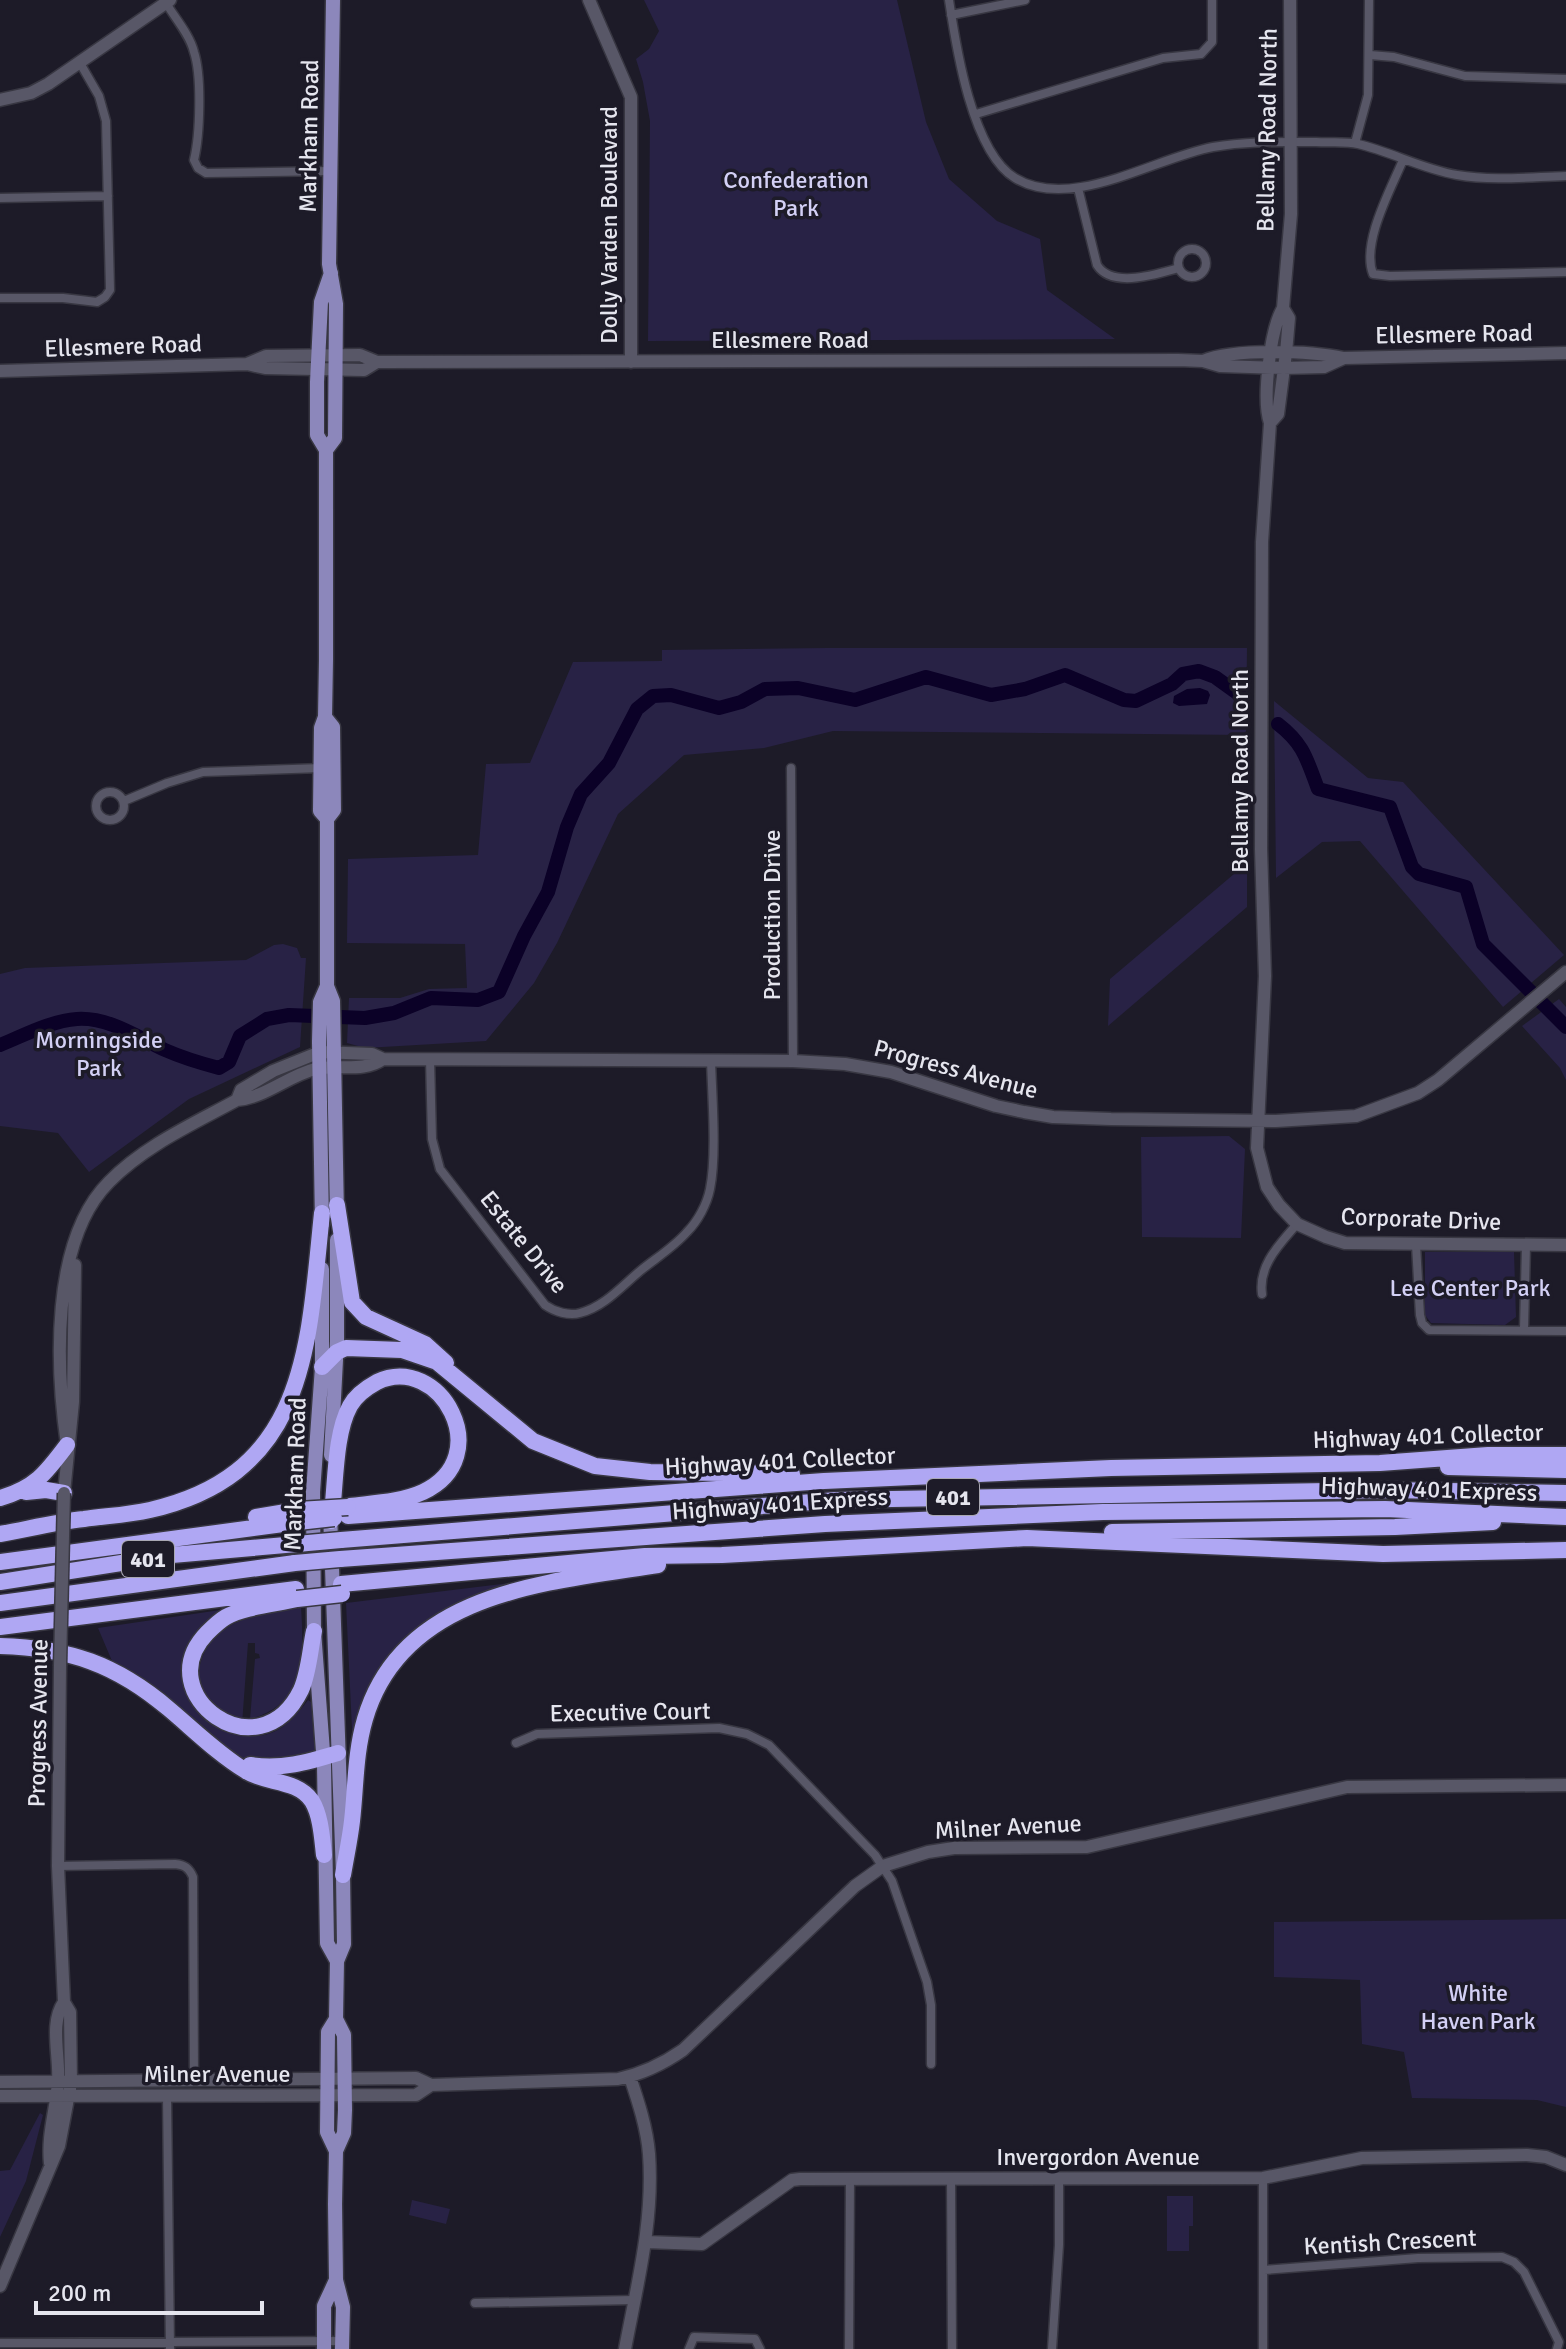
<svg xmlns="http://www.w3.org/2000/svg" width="1566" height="2349" viewBox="0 0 1566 2349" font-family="Signika,sans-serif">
	<rect width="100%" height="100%" fill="#1d1b28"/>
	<!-- green -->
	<path fill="#282245" d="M644 0H897L926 122 949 179 997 221 1040 239 1047 290 1115 339 648 341 650 121 643 82 636 59 649 49 659 31Z
		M828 648H1247L1246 735 833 731 764 748 684 755 618 814 557 943 534 983 486 1041 365 1048 347 1043 349 998H400L429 989 467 988 465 944 347 943 348 859 478 855 486 764 530 763 573 662 662 661V650Z
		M1274 701 1368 778 1403 782 1564 955 1503 1007 1360 841 1322 842 1276 878Z
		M1247 863V907L1108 1026 1110 979Z
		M283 944 297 948 301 958H306L300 1047 189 1099 89 1172 58 1133 0 1126V974L25 968 246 960 274 945Z
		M1559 999 1566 1007V1080L1560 1068 1522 1026Z
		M1229 1136 1245 1149 1241 1238 1142 1237 1141 1137Z
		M1425 1252H1514L1516 1317 1505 1325 1431 1323 1425 1315Z
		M511 1583 515 1585 417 1632 353 1750 346 1603Z
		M301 1607C304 1654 306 1705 250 1719L255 1659 260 1658 259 1654 255 1653V1643H248L242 1724C230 1721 226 1716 217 1708 213 1704 207 1699 204 1694 191 1673 205 1642 224 1629 245 1615 277 1612 301 1607Z
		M234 1608 193 1647C194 1665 192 1686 196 1704 203 1730 248 1742 271 1733 287 1727 298 1713 308 1700L311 1702 315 1756 247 1761 221 1746 146 1684 112 1661 98 1628Z
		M1566 1919V2107L1537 2100 1412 2098 1404 2052 1362 2044 1360 1980 1274 1977V1922Z
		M40 2113 43 2115 26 2181 0 2237V2171L10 2170Z
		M1167 2196H1193V2226H1189V2251H1167Z
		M412 2200 450 2209 446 2224 409 2215Z"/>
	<!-- water -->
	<path fill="#0b0127" d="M1200 688 1208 691 1210 695 1207 704 1179 706 1173 703 1174 696 1187 689Z"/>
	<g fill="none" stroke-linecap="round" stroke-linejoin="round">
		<!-- river -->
		<path stroke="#0b0127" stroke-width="14" d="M1278 724C1304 744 1307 760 1318 789L1390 807 1412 867 1419 874 1466 887 1483 944 1566 1027
			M0 1045C25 1035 50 1021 77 1019 109 1017 137 1037 165 1050 183 1058 200 1063 219 1068L229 1062 240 1036 267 1019 289 1015 365 1018 394 1013 431 998 478 1000 499 992 524 936 548 892 567 827 581 794 609 763 637 709 653 696 671 695 719 708 741 702 765 689 798 688 855 700 926 677 991 695 1025 689 1065 675 1124 700 1136 701 1172 684 1183 674 1199 671 1215 677 1240 695"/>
		<!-- street casing -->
		<g stroke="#383742" stroke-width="11">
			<path id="street" d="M949 0C956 47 972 152 1015 178 1071 212 1154 158 1213 147 1247 141 1282 142 1316 142 1330 143 1345 141 1358 144 1392 152 1422 169 1457 175 1492 181 1530 177 1566 176
				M166 3C175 18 190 35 194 52 202 76 200 135 194 160L198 168 206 173 331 171
				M951 15 1025 0
				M1370 55 1394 57 1465 76 1566 79
				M976 114 1163 58 1201 54 1212 42V0
				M1355 143 1368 95 1369 0
				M1403 160C1391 189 1361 243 1373 274L1390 276 1566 272
				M1078 188 1097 265C1112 289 1157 274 1179 268
				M0 198 108 196
				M1178 263a14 14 0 1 1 28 0a14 14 0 1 1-28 0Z
				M0 298H63L97 302 105 297 110 290 106 121 99 96 80 63
				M791 768 793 1061
				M96 806a14 14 0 1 1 28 0a14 14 0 1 1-28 0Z
				M124 801 167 783 203 772 322 768
				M430 1059 432 1139 440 1169 545 1305C555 1312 569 1316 580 1313 604 1307 622 1286 640 1271 656 1258 674 1247 687 1232 698 1221 707 1204 710 1189 717 1155 712 1097 711 1060
				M1416 1245 1420 1315 1422 1323 1429 1330 1566 1331
				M1262 1294C1258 1265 1280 1244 1297 1224
				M1524 1329 1526 1245
				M516 1743 537 1734 719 1728 747 1734 769 1745 875 1855 892 1881 927 1982 931 2005V2064
				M58 1866 175 1864C185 1865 189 1868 193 1877L194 2080
				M167 2096 170 2349
				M1263 2178V2349
				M951 2179 952 2349
				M1264 2270 1418 2258 1502 2257 1514 2262 1524 2272 1559 2342 1557 2349
				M475 2303 634 2300
				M0 2343 343 2341
				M689 2349 694 2337 755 2339 760 2349
				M849 2349 850 2179
				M1052 2349 1059 2245V2179"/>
		</g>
		<!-- secondary casing -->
		<g stroke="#383742" stroke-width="15">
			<path id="secondary" d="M589 0 631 97V362
				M1290 0 1291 214 1283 308C1270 330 1262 400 1270 423L1262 542 1261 849 1265 976 1257 1148 1267 1187 1279 1205 1297 1224 1326 1237 1345 1243 1566 1245
				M0 100 31 93 48 84 170 0
				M1203 361C1234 348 1311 351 1344 358L1566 353
				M247 364 266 356 360 355 377 362 1178 360 1203 361 1220 366 1283 368 1324 367 1344 358
				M0 371 247 364 265 368 364 370 377 362
				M1270 423 1278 414 1286 353 1289 318 1283 308
				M237 1100 241 1090 273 1071 320 1052 372 1054 383 1059 793 1061 845 1064 891 1072 996 1106 1024 1112 1053 1117 1111 1119 1276 1121 1356 1116 1418 1093 1438 1080 1566 972
				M67 1445C56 1369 50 1241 109 1182 144 1146 193 1124 237 1100 264 1098 288 1076 315 1069 338 1064 363 1073 383 1059
				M64 1493 73 1402 75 1265
				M0 2082 416 2078 431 2085 618 2079C642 2074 663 2064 683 2050L855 1886 883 1866 928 1852 954 1848 1087 1847 1347 1787 1566 1785
				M0 2096 416 2095 431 2085
				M50 2163C47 2135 56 2110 58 2082 60 2056 49 2023 64 2002
				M646 2242 702 2244 792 2180 800 2179 1263 2178 1362 2158 1527 2155 1546 2157 1566 2165
				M0 2286 59 2146 71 2083 70 2012 64 2002 58 1866 60 1666
				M625 2349C637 2285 654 2220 649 2154 647 2128 638 2101 630 2077"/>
		</g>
		<!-- primary casing -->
		<g stroke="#383742" stroke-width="17">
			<path id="primary" d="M326 450 335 438 336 304 329 264 333 0
				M325 717 333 727 334 810 327 819
				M327 986 333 1001 337 1215
				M322 1224 319 1042 320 1002 327 986V819L320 811 321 728 325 717 326 660V450L317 435V382L321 302 331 273
				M322 1269V1367L313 1492 314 1631 324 1765 327 1943 337 1961
				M331 1455 337 1341V1240
				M330 1512 343 1875 344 1944 337 1961 336 2019 344 2035 345 2110 344 2133 336 2151 335 2204 336 2280 343 2307 342 2349
				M336 2019 328 2032 327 2132 336 2151
				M324 2349V2306L336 2280"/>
		</g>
		<!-- highway casing -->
		<g stroke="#383742" stroke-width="19">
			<path id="highway" d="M337 1205 352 1302 366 1317 425 1344 446 1363
				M322 1367 337 1352 346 1348 402 1350 437 1362 533 1441 595 1466 650 1472 792 1474
				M1448 1467 1566 1470
				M26 1492 46 1490 64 1493
				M0 1498C35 1488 46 1473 67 1445
				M348 1516 824 1481 1111 1468 1380 1463 1488 1455H1566
				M256 1517 298 1510
				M331 1521C336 1487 334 1435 350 1406 356 1395 366 1388 377 1382 440 1352 498 1457 423 1492 401 1502 374 1503 350 1506
				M1112 1532 1395 1527 1493 1522
				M0 1534C28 1529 56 1522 84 1519 105 1516 128 1515 150 1510 308 1474 308 1347 322 1213
				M341 1540 837 1500 1386 1490 1566 1493
				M340 1559 825 1524 1103 1512 1385 1509 1566 1517
				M0 1562 298 1522
				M0 1582 172 1555 297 1544
				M341 1584 645 1556 722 1555 1027 1538 1383 1554 1566 1550
				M297 1599C276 1604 243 1607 226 1617 219 1621 213 1627 207 1633 148 1694 259 1776 301 1690 309 1672 310 1650 314 1631
				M0 1603 295 1563
				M0 1627 296 1589
				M0 1646C69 1648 116 1664 169 1709 194 1730 218 1754 246 1771 266 1784 297 1779 312 1801 321 1816 322 1838 324 1855
				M250 1765C282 1770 308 1762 338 1753
				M343 1875C346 1857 350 1839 352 1821 356 1786 355 1753 365 1719 402 1592 548 1582 658 1565"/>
		</g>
		<!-- street -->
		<use href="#street" stroke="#585767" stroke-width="8"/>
		<!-- secondary -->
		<use href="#secondary" stroke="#585767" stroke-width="12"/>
		<!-- primary -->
		<use href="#primary" stroke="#8c87bb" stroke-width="14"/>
		<!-- highway -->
		<use href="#highway" stroke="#afa7f3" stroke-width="16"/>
		<!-- secondary-bridge casing -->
		<g stroke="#383742" stroke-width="15" stroke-linecap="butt">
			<path id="secondary-bridge" d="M60 1666 64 1493"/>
		</g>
		<!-- highway-bridge casing -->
		<g stroke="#383742" stroke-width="19" stroke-linecap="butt">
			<path id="highway-bridge" d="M298 1510 348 1507
				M298 1522 334 1518
				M297 1544 341 1540
				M295 1563 340 1559
				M297 1599 342 1594"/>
		</g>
		<!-- secondary-bridge -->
		<use href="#secondary-bridge" stroke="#585767" stroke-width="12"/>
		<!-- highway-bridge -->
		<use href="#highway-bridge" stroke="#afa7f3" stroke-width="16"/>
	</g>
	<g text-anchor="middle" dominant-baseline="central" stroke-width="7" stroke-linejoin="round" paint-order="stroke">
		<!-- shield labels -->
		<g fill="#1d1b28" stroke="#a9a8b3" stroke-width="2">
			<rect x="927" y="1479" width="52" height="36" rx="6"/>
			<rect x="122" y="1541" width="52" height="36" rx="6"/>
		</g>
		<g font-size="22" font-weight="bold" fill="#e5e5ee">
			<text x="953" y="1497">401</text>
			<text x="148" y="1559">401</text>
		</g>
		<!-- street labels -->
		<g font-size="24" fill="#e5e5ee" stroke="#1d1b28">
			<text transform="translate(1267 130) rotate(-89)">Bellamy Road North</text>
			<text transform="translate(309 136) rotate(-89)">Markham Road</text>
			<text transform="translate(609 225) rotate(-90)">Dolly Varden Boulevard</text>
			<text transform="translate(1454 334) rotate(-1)">Ellesmere Road</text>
			<text x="790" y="340">Ellesmere Road</text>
			<text transform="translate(123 346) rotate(-2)">Ellesmere Road</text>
			<text transform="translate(1240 771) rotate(-90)">Bellamy Road North</text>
			<text transform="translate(772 915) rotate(-90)">Production Drive</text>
			<text transform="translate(956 1069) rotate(15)">Progress Avenue</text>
			<text transform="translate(1421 1219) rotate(2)">Corporate Drive</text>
			<text transform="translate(524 1242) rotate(51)">Estate Drive</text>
			<text transform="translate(1428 1436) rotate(-2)">Highway 401 Collector</text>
			<text transform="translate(780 1461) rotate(-3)">Highway 401 Collector</text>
			<text transform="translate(295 1474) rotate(-88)">Markham Road</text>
			<text transform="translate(1429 1489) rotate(2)">Highway 401 Express</text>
			<text transform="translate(780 1504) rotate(-4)">Highway 401 Express</text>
			<text transform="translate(630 1712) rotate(-1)">Executive Court</text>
			<text transform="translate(38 1723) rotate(-89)">Progress Avenue</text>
			<text transform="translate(1008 1827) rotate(-3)">Milner Avenue</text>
			<text x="217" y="2074">Milner Avenue</text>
			<text x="1098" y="2157">Invergordon Avenue</text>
			<text transform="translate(1390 2242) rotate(-3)">Kentish Crescent</text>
		</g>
		<!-- park labels -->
		<g font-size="24" fill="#d3d0f5" stroke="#1d1b28">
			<text x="796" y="180">Confederation<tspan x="796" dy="28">Park</tspan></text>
			<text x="99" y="1040">Morningside<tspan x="99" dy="28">Park</tspan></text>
			<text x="1470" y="1288">Lee Center Park</text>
			<text x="1478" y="1993">White<tspan x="1478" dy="28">Haven Park</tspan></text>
		</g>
	</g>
	<!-- scale -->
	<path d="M36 2301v12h226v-12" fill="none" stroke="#e5e5ee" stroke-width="4"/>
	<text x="48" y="2301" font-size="24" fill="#e5e5ee" stroke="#1d1b28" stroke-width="6" paint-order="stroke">200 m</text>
</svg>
